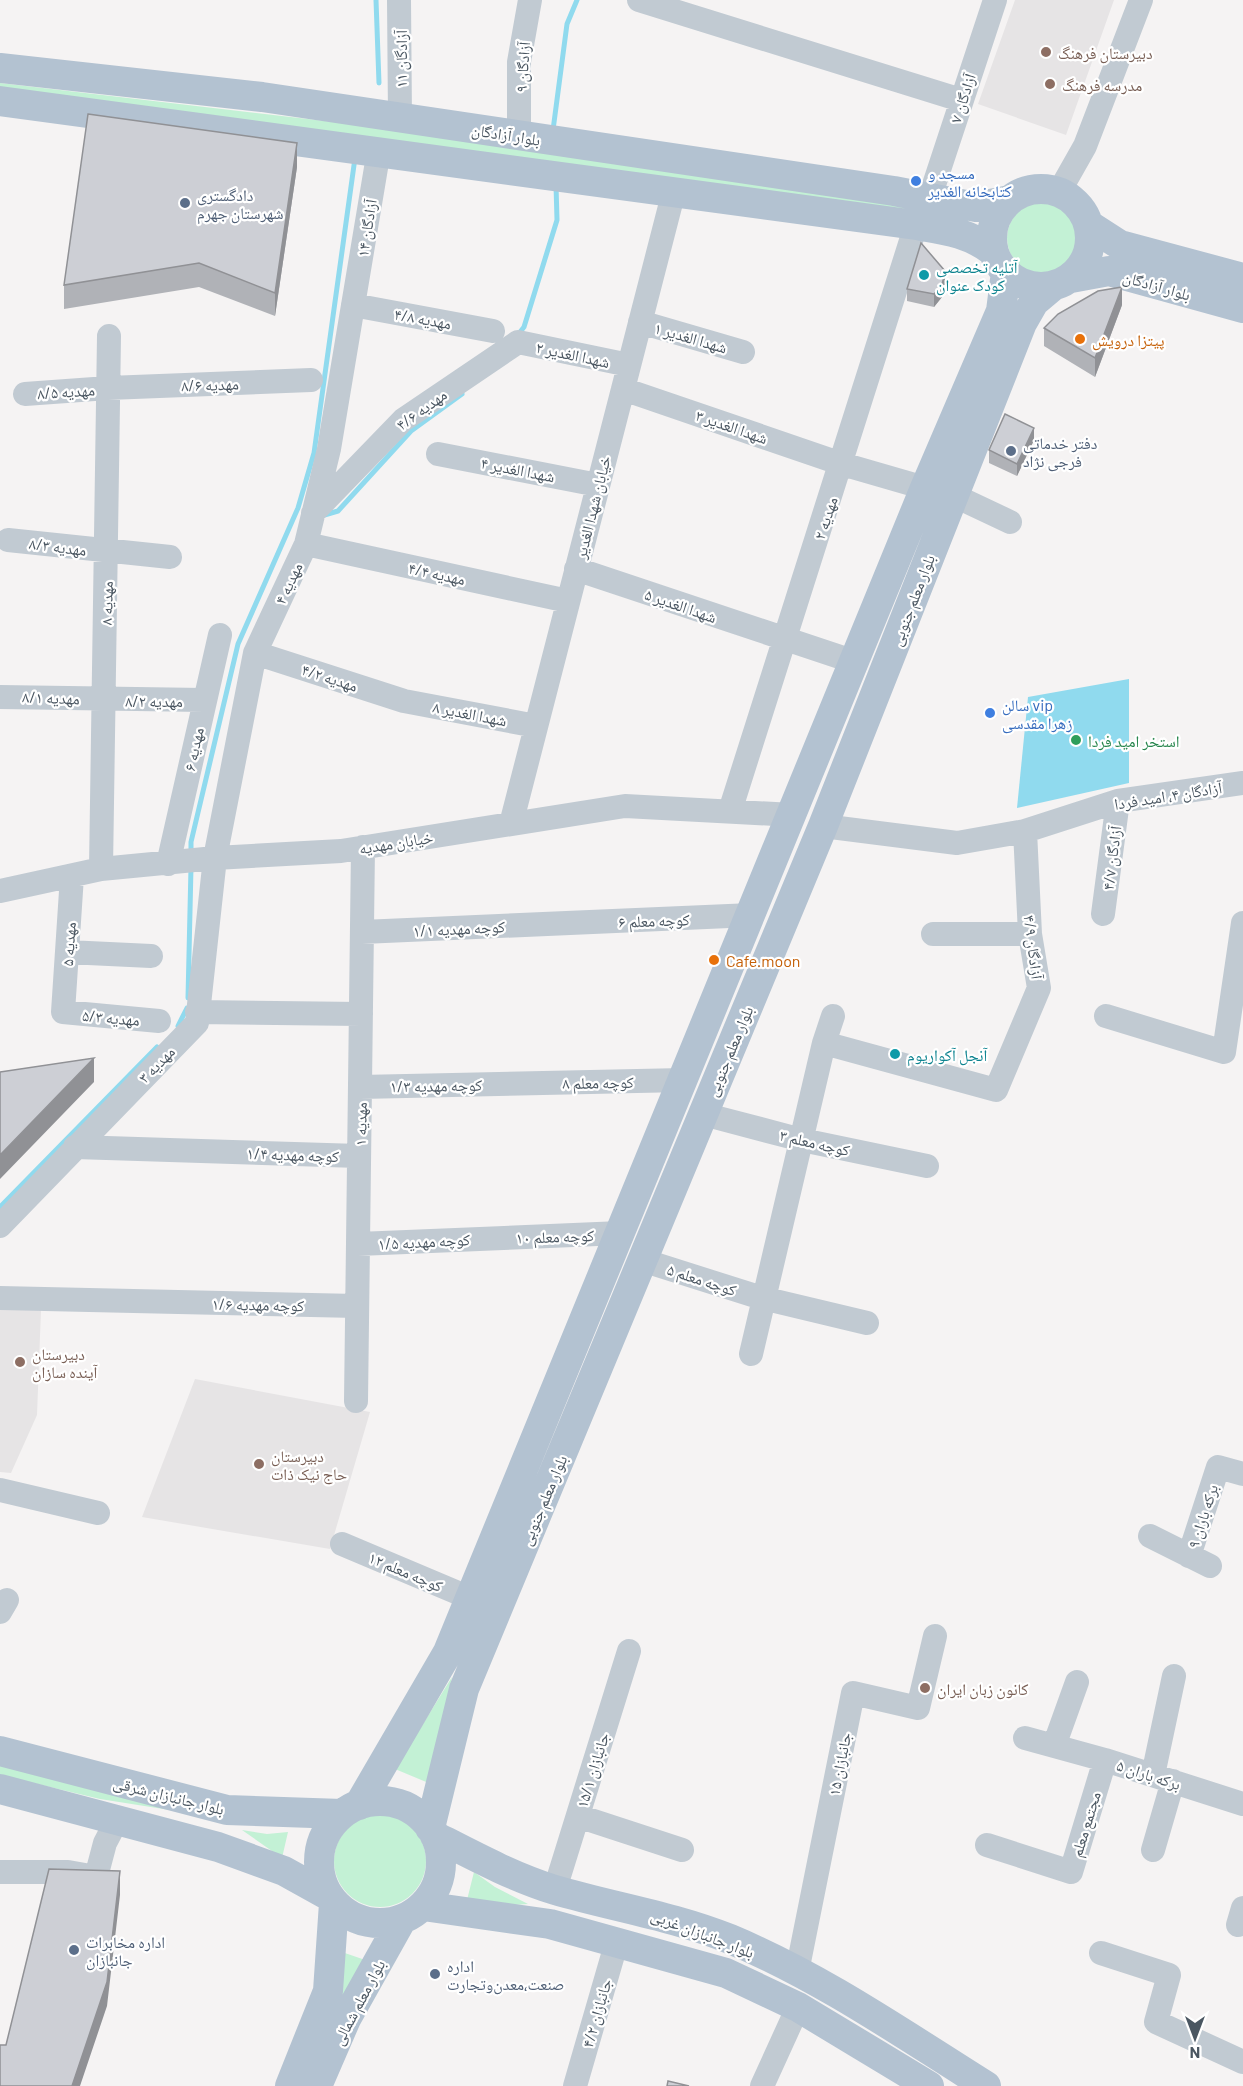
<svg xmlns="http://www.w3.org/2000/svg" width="1243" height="2086" viewBox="0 0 1243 2086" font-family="Barlow,'Noto Naskh Arabic',sans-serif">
	<rect width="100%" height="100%" fill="#f5f3f3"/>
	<!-- education -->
	<path fill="#e6e4e5" d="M1015 0H1114L1066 135 978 104Z
		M0 1309 41 1310 37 1415 11 1473 0 1472Z
		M195 1379 370 1412 330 1549 142 1517Z"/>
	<!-- green -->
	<path fill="#c3f1d5" d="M0 83 385 128 970 216 966 227 0 91Z
		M1007 238a36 36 0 1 1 72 0a36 36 0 1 1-72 0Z
		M452 1677 435 1752 431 1784 395 1769Z
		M0 1764 195 1814 100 1799 0 1775Z
		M334 1861a46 46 0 1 1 92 0a46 46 0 1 1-92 0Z
		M242 1830 267 1834 288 1832 282 1858Z
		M474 1872 495 1887 528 1904 465 1908Z
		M339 1951 374 1963 342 1999Z"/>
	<!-- water -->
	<path fill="#90daee" d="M1129 679V783L1017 808 1028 697Z"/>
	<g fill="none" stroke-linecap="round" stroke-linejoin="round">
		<!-- stream -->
		<path stroke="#90daee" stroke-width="5" d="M376 0 379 83
			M553 130 567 24 577 0
			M517 336 524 327 557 220 556 185
			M321 516 338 511 411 431 462 394
			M191 855V842L238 644 298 508 314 453 355 158
			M188 998 191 867
			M178 1026 187 1008
			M0 1207 157 1047"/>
		<!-- minor -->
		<path stroke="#c1cad2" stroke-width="24" d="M399 0 400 118
			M639 0 961 100
			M519 136V62L530 0
			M1059 192 1085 146 1141 0
			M930 197 995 0
			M353 305 493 331
			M640 322 743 352
			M623 389 842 464 925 488
			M25 394 108 388 311 380
			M438 454 598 485
			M953 495 1010 522
			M313 513 403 420 518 342 629 365
			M8 540 170 557
			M306 544 568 601
			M576 569 855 662
			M255 653 404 701 536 726
			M0 697 204 700
			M730 811 916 225
			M511 824 674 191
			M823 826 957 843 1025 831 1118 801 1243 783
			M168 864 220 635
			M101 869 109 336
			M72 876 63 1012 159 1021
			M0 891 101 869 215 858 341 851 625 806 793 815
			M1103 914 1118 801
			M362 932 752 915
			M933 934H1030
			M67 952 151 956
			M197 1012 361 1014
			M1106 1016 1224 1052 1243 923
			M824 1043 833 1016
			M360 1087 684 1080
			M703 1114 802 1140 927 1166
			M75 1147 359 1156
			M0 1226 197 1023 215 858 255 653 306 544 329 449 379 150
			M358 1244 621 1233
			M642 1260 762 1298 867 1323
			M0 1298 357 1306
			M751 1354 824 1043 996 1090 1039 988 1030 934 1025 831
			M356 1401 363 847
			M0 1490 98 1513
			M1150 1536 1210 1566
			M342 1544 470 1598
			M1189 1556 1218 1467 1243 1474
			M0 1612 7 1600
			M1025 1738 1105 1760 1243 1804
			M1054 1746 1077 1682
			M1153 1775 1174 1676
			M578 1816 682 1850
			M987 1845 1071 1872 1105 1760
			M1153 1850 1173 1781
			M0 1872H68L96 1877 105 1843 117 1820
			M555 1889 629 1651
			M1238 1925 1243 1908
			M1101 1953 1169 1975 1156 2022 1243 2062
			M797 1972 853 1693 918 1708 935 1636
			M575 2086 617 1941
			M762 2086 798 2007"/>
		<!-- major -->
		<path stroke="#b3c2d1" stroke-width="30" d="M0 68 262 97 894 191 976 207 1010 200
			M0 101 916 225C946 230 970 233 994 252
			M992 238a49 49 0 1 1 98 0a49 49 0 1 1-98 0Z
			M1089 225 1120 245 1243 278
			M1071 278 1109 271 1243 308
			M0 1751 227 1810 342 1814
			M0 1789 218 1847 284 1871 329 1896
			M319 1862a61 61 0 1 1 122 0a61 61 0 1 1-122 0Z
			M359 1805 448 1652 925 488 1001 311 1006 272
			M430 1828 464 1689 823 826 1022 323 1034 302 1053 286
			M435 1836C474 1856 513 1877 555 1890 613 1907 673 1916 730 1939 821 1977 903 2034 986 2086
			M423 1906 550 1924 726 1973 798 2007 929 2086
			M290 2086 328 1991 334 1903
			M317 2086 346 2019 402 1919"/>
	</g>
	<!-- wall -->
	<path fill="#b0b2b7" d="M297 167 275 316 199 287 64 309V285Z
		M945 283 942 297 934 307 907 301V289Z
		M1122 305 1095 377 1044 346V328Z
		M1034 440 1017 476 989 463V450Z"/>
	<!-- shaded-wall -->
	<path fill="#909195" d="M297 143V167L275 316V293Z
		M945 271V283L942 297 934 307V294Z
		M1122 287V305L1095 377V358Z
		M1034 428V440L1017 476V464Z
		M94 1058V1082L0 1179V1155Z
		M120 1871V1895L107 2006 80 2086H72Z"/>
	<!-- building -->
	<path fill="#cdcfd5" stroke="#909195" stroke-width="1.5" d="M88 114 297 143 275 293 199 263 64 285Z
		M921 243 945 271 942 285 934 294 907 289Z
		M1122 287 1095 358 1044 328 1058 314 1098 291Z
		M1005 414 1034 428 1017 464 989 450Z
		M94 1058 0 1155V1072Z
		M49 1869 120 1871 107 1982 72 2086H0V2045H6Z
		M668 2081 689 2086H667Z"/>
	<!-- markers -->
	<g fill="#8d6e63" stroke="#fff" stroke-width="2">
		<circle cx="1046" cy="52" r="6"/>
		<circle cx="1050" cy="84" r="6"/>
		<circle cx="20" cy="1362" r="6"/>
		<circle cx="259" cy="1464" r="6"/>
		<circle cx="925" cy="1688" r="6"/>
	</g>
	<g fill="#3f7fe0" stroke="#fff" stroke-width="2">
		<circle cx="916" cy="181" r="6"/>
		<circle cx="990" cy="713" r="6"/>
	</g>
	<g fill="#5c6f8a" stroke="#fff" stroke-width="2">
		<circle cx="185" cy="203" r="6"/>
		<circle cx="1011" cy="451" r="6"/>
		<circle cx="74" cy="1950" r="6"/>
		<circle cx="435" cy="1974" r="6"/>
	</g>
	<g fill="#0f9aa8" stroke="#fff" stroke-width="2">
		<circle cx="924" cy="275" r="6"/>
		<circle cx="895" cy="1054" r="6"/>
	</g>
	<g fill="#e8710a" stroke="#fff" stroke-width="2">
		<circle cx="1080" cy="339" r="6"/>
		<circle cx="714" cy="960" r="6"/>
	</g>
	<circle fill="#2e9e5b" stroke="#fff" stroke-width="2" cx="1076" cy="740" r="6"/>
	<g text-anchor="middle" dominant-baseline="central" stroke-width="4.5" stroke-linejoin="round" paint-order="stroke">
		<!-- education labels -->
		<g font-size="16" fill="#785e54" stroke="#fff" text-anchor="start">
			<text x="1058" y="52">دبیرستان فرهنگ</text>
			<text x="1062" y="84">مدرسه فرهنگ</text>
			<text x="32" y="1353">دبیرستان<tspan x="32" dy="18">آینده سازان</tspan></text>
			<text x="271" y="1455">دبیرستان<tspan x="271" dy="18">حاج نیک ذات</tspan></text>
			<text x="937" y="1688">کانون زبان ایران</text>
		</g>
		<!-- street labels -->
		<g font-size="16" fill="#4a5661" stroke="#fff">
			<text transform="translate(400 59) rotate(-90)">آزادگان ۱۱</text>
			<text transform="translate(522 67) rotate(-86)">آزادگان ۹</text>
			<text transform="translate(962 98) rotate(-72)">آزادگان ۷</text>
			<text transform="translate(506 134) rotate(9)">بلوار آزادگان</text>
			<text transform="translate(366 228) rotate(-81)">آزادگان ۱۴</text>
			<text transform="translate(1157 285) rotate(16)">بلوار آزادگان</text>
			<text transform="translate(423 318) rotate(10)">مهدیه ۴/۸</text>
			<text transform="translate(691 337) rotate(16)">شهدا الغدیر ۱</text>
			<text transform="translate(573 354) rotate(12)">شهدا الغدیر ۲</text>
			<text transform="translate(210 384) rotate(-2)">مهدیه ۸/۶</text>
			<text transform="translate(66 391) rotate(-4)">مهدیه ۸/۵</text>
			<text transform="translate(421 409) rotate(-36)">مهدیه ۴/۶</text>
			<text transform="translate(732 426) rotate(19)">شهدا الغدیر ۳</text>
			<text transform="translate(518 469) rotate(11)">شهدا الغدیر ۴</text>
			<text transform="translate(592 507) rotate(-76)">خیابان شهدا الغدیر</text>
			<text transform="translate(825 518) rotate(-72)">مهدیه ۲</text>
			<text transform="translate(58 546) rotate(7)">مهدیه ۸/۳</text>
			<text transform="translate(437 573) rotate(12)">مهدیه ۴/۴</text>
			<text transform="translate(288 583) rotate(-65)">مهدیه ۴</text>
			<text transform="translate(912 600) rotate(-69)">بلوار معلم جنوبی</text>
			<text transform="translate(106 603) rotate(-89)">مهدیه ۸</text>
			<text transform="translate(681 605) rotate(19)">شهدا الغدیر ۵</text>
			<text transform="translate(330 677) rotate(18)">مهدیه ۴/۲</text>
			<text transform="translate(51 697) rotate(2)">مهدیه ۸/۱</text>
			<text x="154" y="700">مهدیه ۸/۲</text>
			<text transform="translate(470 713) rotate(11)">شهدا الغدیر ۸</text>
			<text transform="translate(193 749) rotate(-78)">مهدیه ۶</text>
			<text transform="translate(1168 795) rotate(-9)">آزادگان ۴، امید فردا</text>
			<text transform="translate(396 842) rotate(-9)">خیابان مهدیه</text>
			<text transform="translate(1111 858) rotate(-83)">آزادگان ۴/۷</text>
			<text transform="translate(654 920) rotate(-2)">کوچه معلم ۶</text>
			<text transform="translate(459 928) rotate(-3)">کوچه مهدیه ۱/۱</text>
			<text transform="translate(68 944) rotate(-86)">مهدیه ۵</text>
			<text transform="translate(1034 947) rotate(83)">آزادگان ۴/۹</text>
			<text transform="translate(111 1017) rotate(5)">مهدیه ۵/۳</text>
			<text transform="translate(729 1051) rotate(-67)">بلوار معلم جنوبی</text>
			<text transform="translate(156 1064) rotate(-46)">مهدیه ۳</text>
			<text transform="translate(598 1082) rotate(-1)">کوچه معلم ۸</text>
			<text transform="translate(436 1085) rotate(-1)">کوچه مهدیه ۱/۳</text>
			<text transform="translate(360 1124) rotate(-89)">مهدیه ۱</text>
			<text transform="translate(815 1142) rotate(13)">کوچه معلم ۳</text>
			<text transform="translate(293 1154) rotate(2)">کوچه مهدیه ۱/۴</text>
			<text transform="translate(555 1236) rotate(-2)">کوچه معلم ۱۰</text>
			<text transform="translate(424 1241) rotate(-3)">کوچه مهدیه ۱/۵</text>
			<text transform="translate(702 1279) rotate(18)">کوچه معلم ۵</text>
			<text transform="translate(258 1304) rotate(1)">کوچه مهدیه ۱/۶</text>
			<text transform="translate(543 1500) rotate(-67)">بلوار معلم جنوبی</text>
			<text transform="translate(1202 1516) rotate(-72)">برکه باران ۹</text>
			<text transform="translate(406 1571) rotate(23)">کوچه معلم ۱۲</text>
			<text transform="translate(839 1764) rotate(-79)">جانبازان ۱۵</text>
			<text transform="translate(592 1770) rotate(-73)">جانبازان ۱۵/۱</text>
			<text transform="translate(1149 1774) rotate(18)">برکه باران ۵</text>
			<text transform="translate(169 1795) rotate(14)">بلوار جانبازان شرقی</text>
			<text transform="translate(1085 1824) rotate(-73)">مجتمع معلم</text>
			<text transform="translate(703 1933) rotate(21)">بلوار جانبازان غربی</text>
			<text transform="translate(358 2002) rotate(-62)">بلوار معلم شمالی</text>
			<text transform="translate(596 2013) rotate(-74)">جانبازان ۴/۲</text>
		</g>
		<!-- shop labels -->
		<g font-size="16" fill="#366cbe" stroke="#fff" text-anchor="start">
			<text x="928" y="172">مسجد و<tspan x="928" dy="18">کتابخانه الغدیر</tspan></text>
			<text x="1002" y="704">سالن vip<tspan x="1002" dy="18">زهرا مقدسی</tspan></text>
		</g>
		<!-- service labels -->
		<g font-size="16" fill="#4e5e75" stroke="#fff" text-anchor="start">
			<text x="197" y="194">دادگستری<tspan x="197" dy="18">شهرستان جهرم</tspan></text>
			<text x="1023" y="442">دفتر خدماتی<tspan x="1023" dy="18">فرجی نژاد</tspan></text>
			<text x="86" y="1941">اداره مخابرات<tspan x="86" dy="18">جانبازان</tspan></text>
			<text x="447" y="1965">اداره<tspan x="447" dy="18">صنعت،معدن‌و‌تجارت</tspan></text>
		</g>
		<!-- culture labels -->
		<g font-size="16" fill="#0d838f" stroke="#fff" text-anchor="start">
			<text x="936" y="266">آتلیه تخصصی<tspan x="936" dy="18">کودک عنوان</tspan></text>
			<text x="907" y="1054">آنجل آکواریوم</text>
		</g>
		<!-- food labels -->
		<g font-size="16" fill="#c56008" stroke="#fff" text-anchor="start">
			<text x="1092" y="339">پیتزا درویش</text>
			<text x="726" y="960">Cafe.moon</text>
		</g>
		<!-- leisure labels -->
		<g font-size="16" fill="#27864d" stroke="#fff" text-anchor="start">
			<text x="1088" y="740">استخر امید فردا</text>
		</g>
	</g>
	<!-- north arrow -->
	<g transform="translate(1195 2038) rotate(180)" stroke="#ffffff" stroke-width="4.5" paint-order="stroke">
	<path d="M0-4.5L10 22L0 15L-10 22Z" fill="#4a5661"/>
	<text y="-9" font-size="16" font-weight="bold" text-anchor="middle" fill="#4a5661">N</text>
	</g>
</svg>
